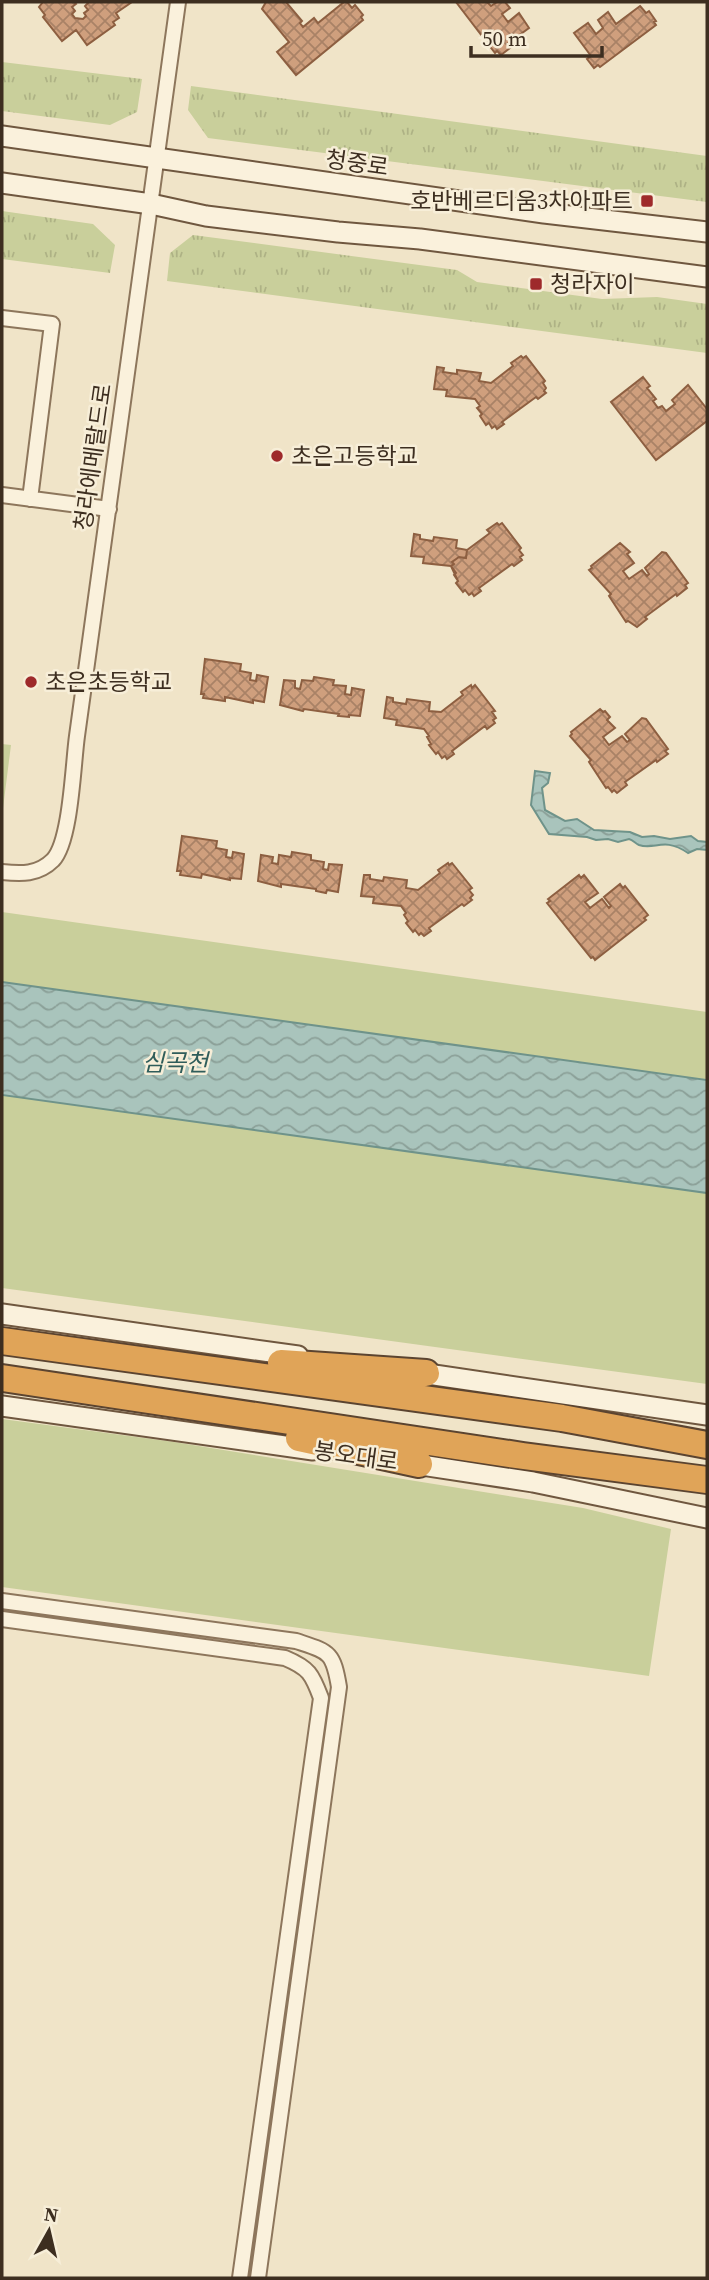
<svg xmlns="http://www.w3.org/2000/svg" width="709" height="2280" viewBox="0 0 709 2280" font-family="'Source Serif 4','Noto Sans KR',serif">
	<defs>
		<pattern id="grass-tufts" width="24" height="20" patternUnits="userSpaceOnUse" patternTransform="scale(1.75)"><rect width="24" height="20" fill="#c9cf9b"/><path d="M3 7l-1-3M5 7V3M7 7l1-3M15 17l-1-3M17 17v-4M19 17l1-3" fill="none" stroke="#aeb285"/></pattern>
		<pattern id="water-waves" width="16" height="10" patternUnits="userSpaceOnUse" patternTransform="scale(1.75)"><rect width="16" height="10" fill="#a9c4bc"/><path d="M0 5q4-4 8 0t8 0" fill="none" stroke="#8ba098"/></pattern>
		<pattern id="building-cross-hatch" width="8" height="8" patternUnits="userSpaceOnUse" patternTransform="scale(1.75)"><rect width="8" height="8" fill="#cf9f7d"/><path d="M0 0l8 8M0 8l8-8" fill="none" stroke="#a98266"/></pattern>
	</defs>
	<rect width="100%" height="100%" fill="#f0e4c8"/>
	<!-- grass -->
	<path fill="url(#grass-tufts)" d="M2 62 142 79 137 112 110 125 2 111Z
		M191 86 707 156V202L208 138 188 110Z
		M2 211 93 224 115 245 110 273 2 259Z
		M193 235 457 270 477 282 602 299 657 297 707 304V353L167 281 170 253Z"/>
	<!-- park -->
	<path fill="#c9cf9b" d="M2 744 11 745 2 816Z
		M2 912 707 1012V1384L2 1288Z
		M2 1419 174 1442 583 1508 671 1529 649 1676 2 1587Z"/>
	<!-- water -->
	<path fill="url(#water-waves)" stroke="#6f938a" stroke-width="2" d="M535 771 550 773 548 783 542 788 545 810 565 821 577 819 594 830 630 832 642 837 654 836 670 839 691 836 698 841 707 842V850L697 849 688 853C663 836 655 851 639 845 635 843 633 840 629 839L618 842 608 839 596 840 587 837 549 834 531 805Z
		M2 982 707 1080V1193L2 1095Z"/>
	<!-- building -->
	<path fill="url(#building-cross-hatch)" stroke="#8d5f41" stroke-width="2" d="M43 2H74L76 4 72 7 75 11 72 14 75 18 83 19 86 16 84 13 88 10 85 6 89 2H132L116 13 119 18 113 22 115 25 87 45 76 30 62 41 43 17 45 15 39 7Z
		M266 2H286L302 21 300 23 303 27 314 18 318 23 344 2H347L352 8 355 5 363 15 361 17 363 20 296 75 277 52 289 42 262 9Z
		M456 2H487L491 6 497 2H505L510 8 502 14 508 22 519 13 529 28 507 44 510 48 501 55 497 51 495 53Z
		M640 6 646 13 649 11 656 21 654 22 656 25 600 67 598 65 594 68 587 59 591 56 574 33 588 23 596 34 603 28 598 20 608 12 616 24Z
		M521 356 523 358 526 356 545 381 543 383 546 388 544 391 546 393 538 399 536 397 502 422 504 424 497 429 495 426 492 428 489 423 486 425 480 416 482 414 477 408 480 406 475 399 446 396 447 390 434 389 437 367 444 368 443 372 457 374V370L481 373 479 381 491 383 513 366 511 363Z
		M643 377 650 386 647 388 656 399 653 401 658 408 662 406 666 411 675 404 672 400 688 385 707 409V421L656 460 611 402Z
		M497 523 499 525 502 523 521 548 519 550 523 555 520 557 522 560 514 566 512 564 479 588 481 591 474 596 472 593 469 595 465 590 463 592 456 583 458 581 454 575 456 573 451 566 423 563 424 557 411 556 414 534 420 535V539L433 541 434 537 457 540 456 548 467 550 490 533 487 530Z
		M497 523 499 525 502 523 521 548 519 550 523 555 520 557 522 560 514 566 512 564 479 588 481 591 474 596 472 593 469 595 465 590 463 592 456 583 458 581 451 566 454 564 452 562 459 557 466 558 467 550 490 533 487 530Z
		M620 543 630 552 627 554 634 563 623 571 629 579 642 570 647 576 649 574 645 568 662 552 666 553 688 583 685 585 687 588 677 596 676 594 645 617 647 619 637 627 628 621 626 622 609 596 611 594 589 570 592 568 591 566Z
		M205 659 241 664 240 671 251 673 250 680 256 681 257 675 268 677 264 702 253 700V703L225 697V701L203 698 204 694H201Z
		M314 677 334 680 333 685 346 686 345 694 351 695 352 688 364 690 360 716 349 715V717L338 716 339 714 304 709 303 711 280 705 284 680 295 681V688L300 689 302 680 313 681Z
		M471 685 472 688 475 685 495 711 492 712 496 718 493 720 495 723 487 729 485 726 452 751 454 754 447 759 445 756 442 758 438 752 436 754 429 745 431 744 427 737 429 736 424 729 396 725 397 720 384 718 387 697 393 698V702L406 704 407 699 430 702 429 711 441 712 463 695 461 692Z
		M600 709 603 712 605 711 610 717 607 720 615 728 603 737 609 745 622 736 627 742 630 740 625 734 642 718 646 719 668 749 665 751 668 754 657 762 656 760 625 782 627 785 617 793 614 790 612 792 608 787 606 788 589 762 591 760 570 736 572 734 571 732Z
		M182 836 217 841 216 848 227 850 226 857 232 858 233 852 244 854 241 879 230 878V880L202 874 201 878 180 875 181 871H177Z
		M292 852 311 855V860L324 862 323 869 328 870 329 864 342 865 338 892 327 890 326 893 316 891V889L281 884V887L258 881 261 855 273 857 272 863 278 864 279 855 291 857Z
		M448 863 449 865 452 863 472 888 469 890 473 895 470 898 472 900 464 906 462 904 429 928 431 931 424 936 421 933 419 935 415 930 413 932 406 923 408 921 404 915 406 913 401 906 373 903 374 897 361 896 364 875H370V879L383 881 384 877 407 880 406 888 418 890 440 873 438 870Z
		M579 875 581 878 584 875 598 893 585 902 590 908 602 899 609 908 611 906 604 897 620 884 623 888 625 886 648 915 644 918 646 920 595 960 593 957 591 958 547 903 550 901 548 899Z"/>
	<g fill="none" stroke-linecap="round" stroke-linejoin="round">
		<!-- street casing -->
		<g stroke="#8d765c" stroke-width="18">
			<path id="street" d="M2 318 52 324 30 499
				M2 495 109 509
				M2 872C21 874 38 875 53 860 71 841 73 764 77 736L178 2
				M2 1601 296 1641C329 1652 333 1651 339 1687L258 2278
				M2 1619 285 1658C309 1668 312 1674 321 1698L240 2278"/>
		</g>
		<!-- secondary casing -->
		<g stroke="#6f573f" stroke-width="23">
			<path id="secondary" d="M2 136 544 213 707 232
				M2 183 151 204 206 216 338 232 420 239 707 277
				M2 1314 298 1356
				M414 1372 707 1415
				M2 1406 313 1450
				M408 1463 533 1482 707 1518"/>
		</g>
		<!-- highway casing -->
		<g stroke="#5b4430" stroke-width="30">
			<path id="highway" d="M2 1341 562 1418 707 1445
				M281 1363 426 1373
				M2 1378 523 1456 707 1480
				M299 1438 419 1464"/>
		</g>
		<!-- street -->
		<use href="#street" stroke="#faf1dc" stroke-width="14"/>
		<!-- secondary -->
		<use href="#secondary" stroke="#faf1dc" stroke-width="19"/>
		<!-- highway -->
		<use href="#highway" stroke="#e0a458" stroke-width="26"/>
	</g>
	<!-- markers -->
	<g fill="#9e2a2b" stroke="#f7eed8" stroke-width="2.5">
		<rect x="640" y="194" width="14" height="14" rx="3.5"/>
		<rect x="529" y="277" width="14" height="14" rx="3.5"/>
		<circle cx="277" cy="456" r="7"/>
		<circle cx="31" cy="682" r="7"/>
	</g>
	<g text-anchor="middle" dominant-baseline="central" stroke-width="5" stroke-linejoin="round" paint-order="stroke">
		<!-- street labels -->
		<g font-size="23" fill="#3d2e20" stroke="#f7eed8">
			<text transform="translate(357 163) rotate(8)">청중로</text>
			<text transform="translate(93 457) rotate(-82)">청라에메랄드로</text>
			<text transform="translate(356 1456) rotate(8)">봉오대로</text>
		</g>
		<!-- poi labels -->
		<g font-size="23" fill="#3d2e20" stroke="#f7eed8" text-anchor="start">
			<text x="633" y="201" text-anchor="end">호반베르디움3차아파트</text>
			<text x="550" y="284">청라자이</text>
			<text x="291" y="456">초은고등학교</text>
			<text x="45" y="682">초은초등학교</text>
		</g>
		<!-- water labels -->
		<g font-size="24" font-style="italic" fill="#2f5d5a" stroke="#f7eed8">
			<text x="175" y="1062">심곡천</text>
		</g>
	</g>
	<!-- border -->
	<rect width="709" height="2280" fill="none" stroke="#3d2e20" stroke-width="7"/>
	<!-- north arrow -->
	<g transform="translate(49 2231) rotate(8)" stroke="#f7eed8" stroke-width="5" paint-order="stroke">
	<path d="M0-5L12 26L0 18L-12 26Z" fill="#3d2e20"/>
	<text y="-10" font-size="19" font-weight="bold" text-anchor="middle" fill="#3d2e20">N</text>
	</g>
	<!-- scale -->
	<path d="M471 46v10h131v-10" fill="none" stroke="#3d2e20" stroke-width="3.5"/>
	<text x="482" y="46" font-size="21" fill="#3d2e20" stroke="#f7eed8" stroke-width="5" paint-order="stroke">50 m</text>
</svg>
